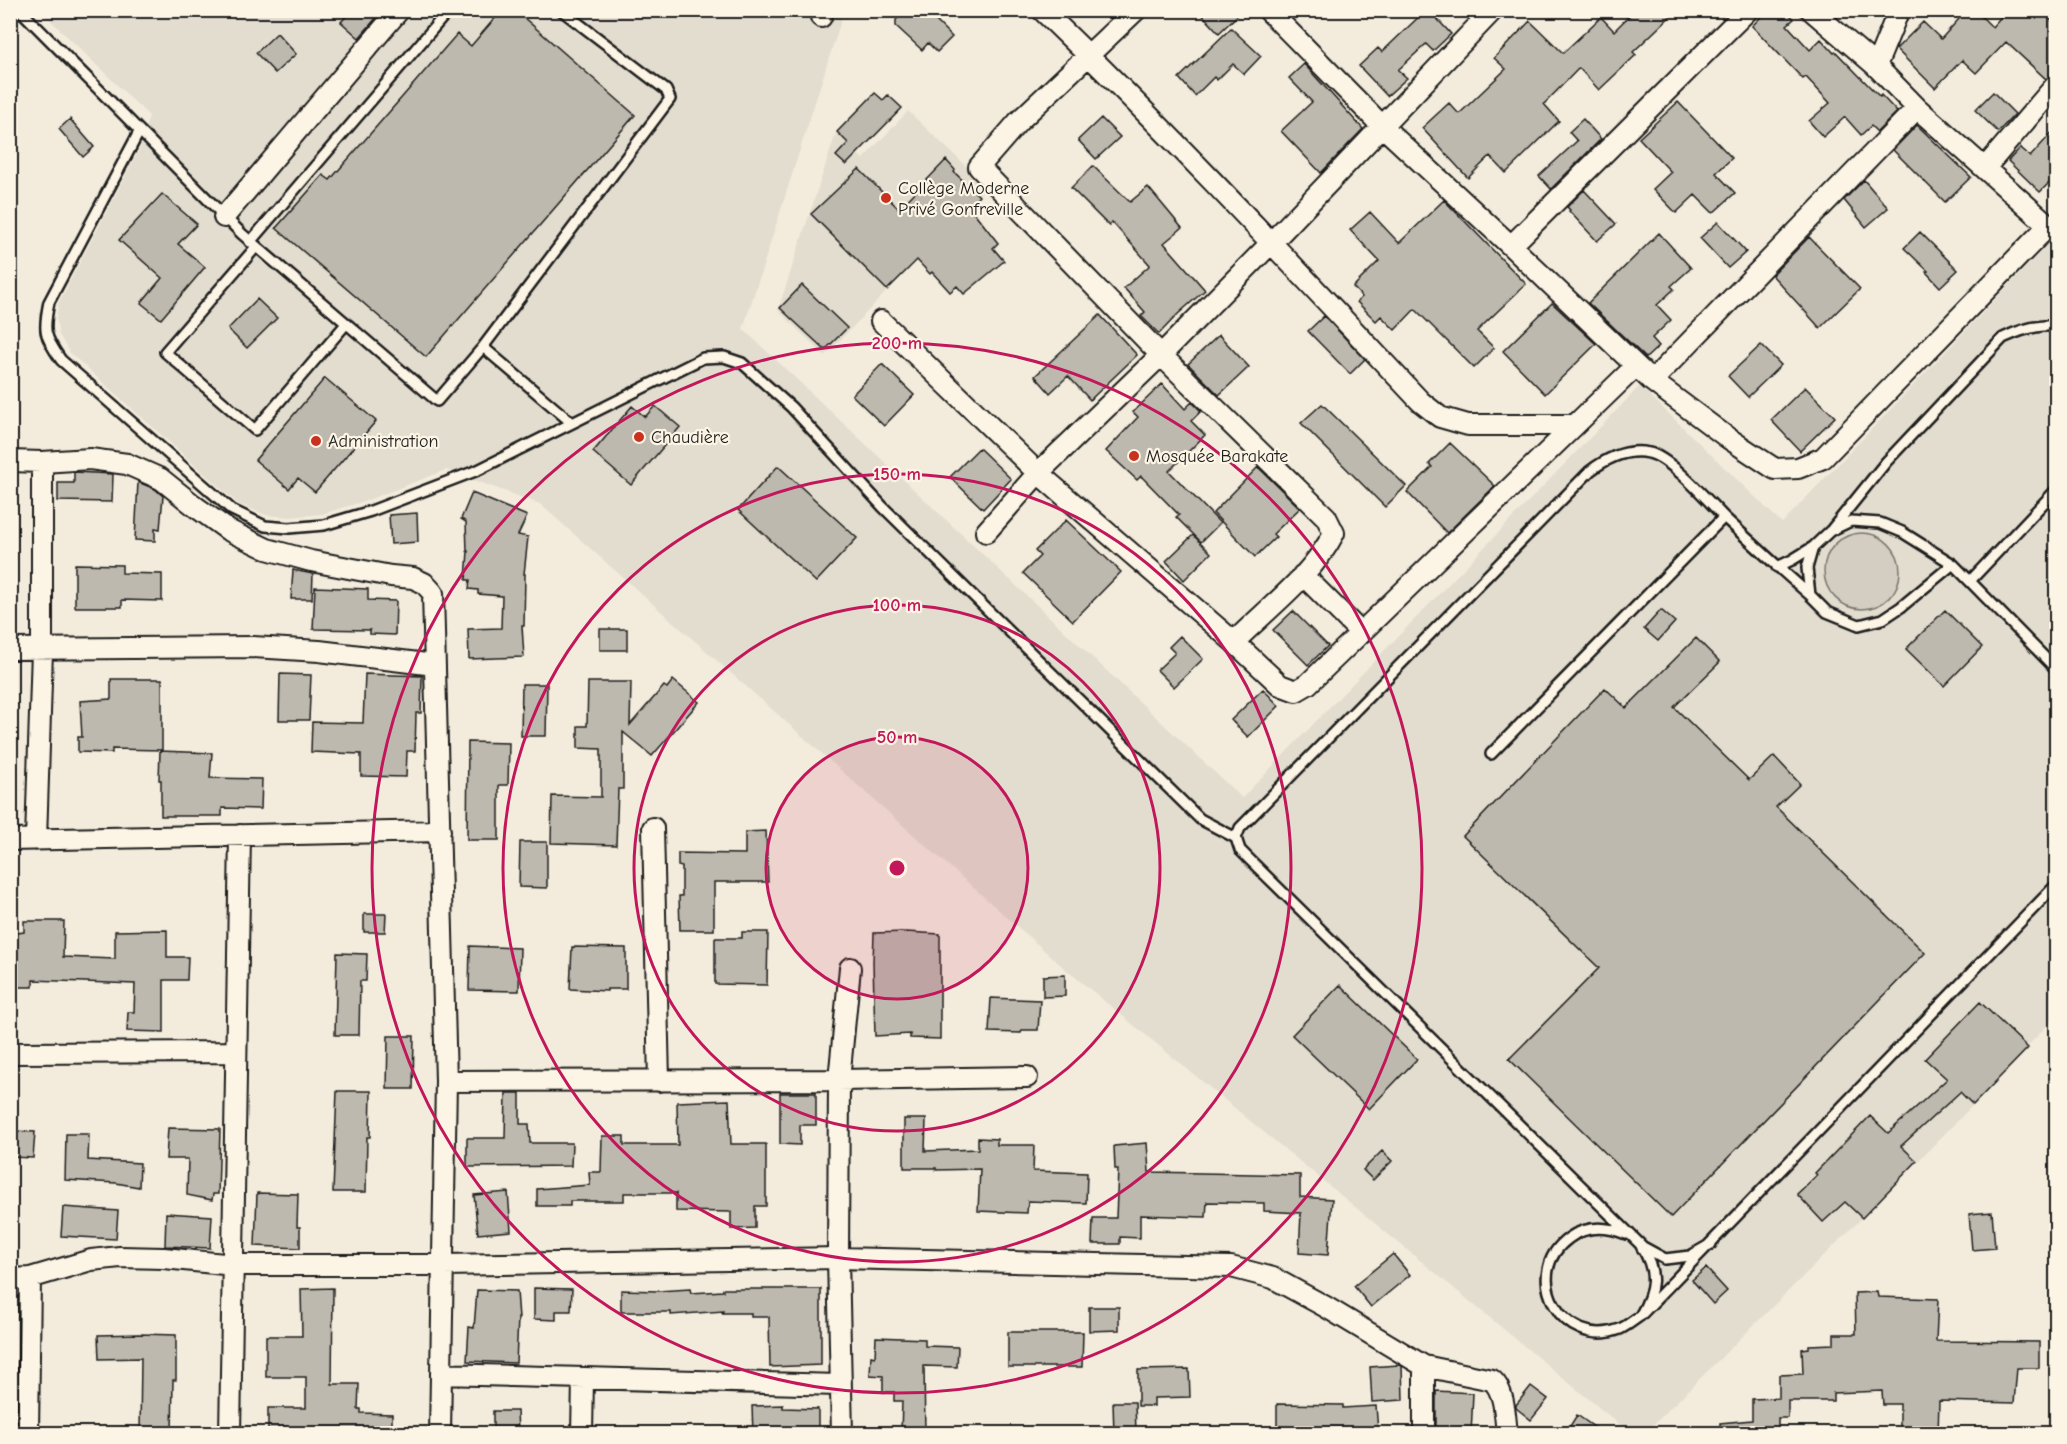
<svg xmlns="http://www.w3.org/2000/svg" width="2067" height="1444" viewBox="0 0 2067 1444" font-family="'Comic Neue',sans-serif">
	<rect width="100%" height="100%" fill="#f3ecdd"/>
	<filter id="ink" filterUnits="userSpaceOnUse"><feTurbulence type="fractalNoise" baseFrequency=".0167" numOctaves="2"/><feDisplacementMap in="SourceGraphic" scale="12" xChannelSelector="R" yChannelSelector="G"/><feConvolveMatrix kernelMatrix="1 2 1 2 8 2 1 2 1" color-interpolation-filters="sRGB"/></filter>
	<g filter="url(#ink)">
		<!-- built -->
		<path fill="#e3ddcf" d="M41 11H844L743 329 1242 798 1640 386 1782 523 2051 241 2056 246V1016L1973 1105 1862 1218 1645 1433H1630L1063 967 540 504 446 470 368 500 322 514 289 517 266 515 238 504 70 353 59 335 56 318 59 302 141 146 149 116Z
			M908 111 987 186 825 356 778 310 836 133 863 159Z"/>
		<!-- green -->
		<path fill="#d3cec1" stroke="#78756e" stroke-width="1.5" d="M1824 571a38 38 0 1 1 76 0a38 38 0 1 1-76 0Z"/>
		<!-- building -->
		<path fill="#beb9ae" stroke="#1c1c1c" stroke-width="1.5" d="M352 10H383L359 38 341 22Z
			M502 10H515L635 115 426 357 276 228 323 175 330 180 457 34 471 46Z
			M905 10H925L952 37 937 52 928 43 922 50 896 26V20Z
			M1198 10H1243L1219 33Z
			M1426 10H1429L1451 34 1433 51 1426 44 1398 70 1407 78 1387 96 1359 66 1378 48 1382 52Z
			M1635 10H1677L1633 52 1636 55 1599 90 1579 68 1544 104 1559 121 1506 173 1490 156 1468 178 1422 128 1449 103 1459 114 1506 69 1494 58 1530 21 1563 53 1601 17 1614 31Z
			M1768 10H1786L1794 19 1787 25 1810 50 1821 39 1834 53 1836 52 1870 87 1880 97 1881 95 1897 112 1877 132 1871 126 1861 135 1845 117 1823 137 1809 121 1830 103 1806 77 1803 79 1752 26Z
			M1967 10H1975L1992 27 2007 10H2041L2056 25V73L2046 79 2006 42 1976 73 1962 60 1935 88 1896 49 1923 22 1941 39Z
			M1231 28 1261 56 1244 74 1233 64 1217 80 1214 77 1195 96 1179 78Z
			M277 33 296 54 275 73 256 53Z
			M1304 64 1363 129 1321 173 1281 131 1312 102 1289 78Z
			M1993 92 2015 114 1998 132 1975 110Z
			M875 93 883 100 888 95 902 108 846 165 836 156 848 143 837 132Z
			M1678 102 1732 158 1716 173 1735 193 1713 213 1695 195 1676 213 1653 189 1671 172 1639 138Z
			M1101 118 1120 137 1096 159 1078 140Z
			M70 119 94 147 83 157 59 129Z
			M1583 119 1601 139 1551 189 1539 176 1577 141 1569 132Z
			M1917 125 1971 177 1945 202 1893 150Z
			M2056 128V168L2050 176 2053 179 2040 192 2008 161 2020 148 2030 157Z
			M946 160 955 170 954 172 979 196 969 206 998 243 993 248 1004 261 964 294 957 286 950 292 932 272 930 274 917 260 887 290 811 214 859 169 899 209Z
			M1093 166 1130 202 1148 187 1182 228 1164 243 1205 290 1178 314 1159 334 1141 316 1145 312 1124 288 1150 265 1112 222 1109 226 1071 188Z
			M1864 180 1888 208 1866 227 1844 200Z
			M1584 190 1616 224 1597 241 1569 211 1570 210 1567 207Z
			M162 194 197 224 178 244 205 267 161 319 141 303 162 278 119 240Z
			M1444 200 1526 284 1477 331 1494 348 1474 368 1415 309 1395 330 1381 316 1376 321 1357 302 1362 297 1353 287 1379 261 1350 230 1370 212 1399 243Z
			M1718 222 1746 252 1728 268 1700 238Z
			M1920 232 1958 270 1940 287 1926 272 1928 271 1904 248Z
			M1659 233 1691 268 1671 286 1674 289 1657 305 1671 320 1652 338 1659 346 1646 358 1588 303Z
			M1809 237 1860 289 1820 328 1772 275Z
			M802 285 847 328 825 350 780 308Z
			M257 299 277 318 247 348 228 329Z
			M1552 303 1596 344 1545 394 1503 351Z
			M1100 315 1137 355 1090 400 1068 376 1050 393 1035 376Z
			M1324 316 1365 359 1350 374 1308 331Z
			M1219 335 1249 367 1219 395 1188 364Z
			M1761 345 1781 365 1748 397 1728 376Z
			M882 364 914 395 884 426 852 395Z
			M325 378 376 421 315 492 298 478 289 489 255 460Z
			M1162 384 1185 409 1192 402 1201 411 1191 421 1205 435 1169 471 1220 523 1201 542 1176 517 1179 515 1141 476 1137 480 1106 451 1138 417 1133 412Z
			M1805 387 1835 417 1800 451 1771 420Z
			M1322 404 1406 486 1385 507 1301 423Z
			M632 406 645 417 655 406 680 427 631 485 593 452Z
			M1450 443 1495 486 1447 533 1407 492 1432 467 1429 464Z
			M979 448 1011 479 983 509 950 477Z
			M778 466 857 538 816 582 738 510Z
			M1258 467 1300 508 1273 534 1276 537 1255 557 1213 513Z
			M74 472 113 474 112 502 58 501V483H74Z
			M138 482 155 489 163 496 160 529 155 528V541L135 540Z
			M472 493 527 516 518 535 528 537 524 574H525L524 626H522L524 657 469 659 468 629 501 628 502 596 478 594V590L469 589 470 580H466L468 551H467L466 522 461 519Z
			M417 513 418 542 391 544 389 515Z
			M1066 520 1121 572 1073 621 1023 573 1040 556 1035 551Z
			M1193 535 1211 553 1184 580 1166 561Z
			M75 564 122 565V573L162 574V601L122 600V607H75Z
			M293 570 313 574 312 599H291Z
			M315 587 368 589V600L396 601 395 635 370 634V630L313 629Z
			M1661 610 1675 622 1658 641 1644 629Z
			M1945 610 1982 647 1944 686 1906 649Z
			M1293 611 1328 646 1308 665 1273 630Z
			M600 629H627V650H600Z
			M1180 636 1203 659 1174 687 1157 670 1175 653 1169 647Z
			M1696 638 1720 662 1674 707 1749 780 1774 756 1800 784 1776 807 1925 953 1671 1217 1509 1059 1599 968 1463 836 1605 688 1626 708Z
			M280 674 311 675 309 720H279Z
			M365 674 422 676 421 713H416L415 751H407L406 777 361 776V754L311 752 312 722 363 723Z
			M111 679H162V750L112 749V753L78 752V737H82L80 701 111 699Z
			M673 680 699 702 652 756 623 732V789H618L616 845 551 843 552 796 601 797V749L578 748V726H587L588 682H631L630 725 664 686 667 688Z
			M522 684H547L546 736H521Z
			M1263 689 1279 706 1248 737 1231 720Z
			M468 742 509 743 508 785H499V840H467Z
			M160 751 212 753 210 778 262 779 261 809 222 808V816H161V780H159Z
			M766 831 768 882H714V930H680L679 896H682V867L678 866V853L745 854V832Z
			M520 842H547V888L519 887Z
			M364 914H386L385 932H364Z
			M24 921H64L63 957 115 959V931L167 930V957H188L187 980H164V1032L127 1031 128 1012H134L135 984 33 980V987H14L15 955 10 954V934L24 932Z
			M742 932H768L767 985 715 984V938H742Z
			M906 932 940 934V1039L910 1038V1034L875 1036 873 962 874 933Z
			M470 946 520 948 519 991 469 990Z
			M572 947 626 948V989H607V991L570 989Z
			M337 953 367 954 366 981H360L359 1035H335Z
			M1065 975V996L1043 997V976Z
			M1340 985 1417 1059 1369 1109 1292 1035Z
			M991 998 1040 1000 1038 1030H1022L1021 1033 989 1032Z
			M1980 1002 2028 1048 1973 1105 1960 1092 1901 1146 1917 1161 1862 1218 1845 1202 1823 1222 1797 1194 1817 1175 1815 1173 1870 1116 1888 1133 1947 1079 1925 1059Z
			M388 1036H414L413 1089H387Z
			M337 1091H371L370 1137H367L366 1192H333Z
			M506 1093H520V1124H529L530 1143H572L571 1166 467 1167V1138H505Z
			M780 1093H816V1125H800V1145L780 1144Z
			M729 1100 731 1144H766V1206H755V1228L731 1229V1212L676 1211V1193H624V1201H570V1206H537V1189L590 1185 589 1172H601L602 1136H624V1145H678L677 1102Z
			M904 1119H926L925 1151 978 1149V1138L997 1139V1145H1034L1033 1171 1087 1173 1086 1203 1028 1201 1027 1213 978 1211 980 1169 936 1170V1168H904Z
			M168 1128 220 1129 218 1194H213L212 1200 187 1195 188 1159H166Z
			M13 1131 35 1132 33 1158 11 1157Z
			M66 1134H89L88 1160 140 1163 139 1187 116 1183 65 1180Z
			M1147 1143 1149 1172 1300 1175V1197L1332 1199 1328 1255 1299 1253 1301 1213 1264 1211V1203L1207 1202 1206 1217 1140 1215V1238L1120 1237V1244H1092L1093 1218H1116L1118 1169H1115L1114 1146Z
			M1382 1151 1392 1161 1373 1180 1363 1170Z
			M508 1192 511 1231 478 1234 474 1195Z
			M257 1193 298 1194 297 1227H300V1248L255 1246Z
			M63 1207 118 1211 116 1239 61 1236Z
			M1992 1212 1995 1248 1972 1250 1969 1214Z
			M166 1213 212 1216 210 1248 165 1246Z
			M1393 1254 1410 1275 1371 1307 1354 1286Z
			M1706 1268 1727 1291 1713 1304 1692 1280Z
			M333 1288 332 1384H359L358 1409H361V1413L392 1414V1434L334 1433V1430L268 1433V1408H306V1377H266V1336H302L301 1289Z
			M534 1288 572 1289 571 1311H556V1320L534 1319Z
			M690 1289 691 1293 723 1291V1289H821V1365L770 1367 769 1317H751V1313H722L723 1311 671 1315V1312H621V1290L658 1291Z
			M477 1290 517 1291 519 1318H518L516 1363 467 1361 469 1327 474 1328Z
			M1877 1292 1878 1297 1938 1299 1936 1341 2039 1342V1368H2017L2014 1403 1939 1401 1938 1434H1900V1404H1883L1882 1391 1833 1393V1401H1788V1418H1778V1434H1720V1423L1752 1420V1399L1779 1398V1375L1803 1374 1802 1349 1809 1348V1345L1834 1344V1334H1856L1855 1293Z
			M1089 1307H1119V1330L1089 1331Z
			M1008 1332H1083L1082 1367H1008Z
			M139 1334 176 1335V1380H173L172 1434H140L141 1358 99 1359 98 1335Z
			M876 1337 925 1339V1346L958 1347 957 1367 924 1366 925 1434H901L902 1401H894V1392H883V1376L870 1375 871 1356 875 1357Z
			M1399 1365 1402 1366 1403 1400 1372 1402 1370 1367Z
			M1189 1369 1190 1397 1154 1398V1406H1138V1370Z
			M1531 1386 1548 1399 1531 1420 1516 1408V1405Z
			M1436 1391 1473 1393 1471 1434H1436Z
			M1113 1402H1135L1136 1434H1114Z
			M1277 1404 1343 1405V1408L1376 1406 1378 1431H1371V1434H1305L1304 1427H1277Z
			M783 1405V1408L818 1409V1434H753L752 1406Z
			M493 1411H517L518 1432 493 1433Z
			M1577 1415 1604 1434H1565Z"/>
		<g fill="none" stroke-linecap="round" stroke-linejoin="round">
			<!-- service casing -->
			<g stroke="#1c1c1c" stroke-width="14">
				<path id="service" d="M20 10 242 234 437 401 483 347 670 99 666 90 561 10
					M139 132 49 302C43 331 44 336 61 360L232 510 265 526 289 528 324 525 371 511 478 470 703 358 724 357 742 363 791 407 883 507 1200 819 1236 838
					M250 242 449 10
					M256 247 165 352 255 430 346 324
					M483 347 572 423
					M1851 521 1880 523 1902 532 1953 564 1901 607 1883 619 1859 625 1827 612 1810 595 1807 568 1813 547 1830 531Z
					M1832 529 1886 462 2003 338C2020 330 2038 324 2056 326
					M1953 564 2056 669
					M1777 567 1792 560 1813 547
					M1971 580 2056 490
					M1491 754 1724 517
					M1626 1234C1606 1226 1587 1225 1569 1238 1519 1274 1563 1351 1620 1329 1627 1326 1634 1320 1640 1316L2056 885
					M1711 1244 1690 1256 1665 1259 1643 1247 1249 859 1240 850 1236 838 1240 828 1590 471C1607 458 1627 448 1649 453 1670 457 1709 502 1725 518 1753 544 1781 570 1810 595
					M1640 1316C1655 1291 1658 1272 1641 1246"/>
			</g>
			<!-- minor casing -->
			<g stroke="#1c1c1c" stroke-width="24">
				<path id="minor" d="M1042 10C1173 136 1297 270 1421 402L1440 417 1468 425H1575
					M1136 10 1018 122 979 167 1161 355 1326 517 1334 533C1312 576 1268 608 1234 642
					M1268 10 1382 126 1511 246 1652 381 1728 438 1775 469 1798 468 1823 458 2049 225
					M1811 10 1876 66 1917 108 2056 232
					M821 17 823 10
					M1876 66 1899 10
					M1985 168 2056 85
					M224 217 399 10
					M1511 246 1748 10
					M881 321 1038 473 1234 642 1280 685 1296 691 1308 684 1636 366
					M1652 381 1917 108
					M10 461 42 462V650L36 840
					M42 462 90 459 127 464 161 479 196 507 228 530 267 549 311 561 391 576 413 578 424 583 433 593 446 1081 440 1434
					M986 532 1038 473 1161 355 1271 243 1493 10
					M1303 575 1361 633
					M10 649 253 647 319 651 435 665
					M653 828 659 1081
					M10 840 440 831
					M10 1053 235 1052
					M446 1081 839 1080 1027 1077
					M10 1279 30 1278 91 1260 120 1257 164 1258 234 1265H444L838 1258 1231 1267 1273 1278 1326 1307 1424 1366 1492 1380C1505 1391 1505 1417 1507 1434
					M441 1374 839 1385
					M28 1434 30 1278
					M230 1434 240 835
					M582 1434 583 1378
					M842 1434 838 1258 839 1080 850 968
					M1424 1434V1366"/>
			</g>
			<!-- service -->
			<use href="#service" stroke="#fcf5e5" stroke-width="9"/>
			<!-- minor -->
			<use href="#minor" stroke="#fcf5e5" stroke-width="20"/>
		</g>
	</g>
	<!-- distance rings -->
	<circle cx="897" cy="868" r="131" fill="#c2185b" fill-opacity=".12"/>
	<g fill="none" stroke="#c2185b" stroke-width="3">
		<circle cx="897" cy="868" r="131"/>
		<circle cx="897" cy="868" r="263"/>
		<circle cx="897" cy="868" r="394"/>
		<circle cx="897" cy="868" r="525"/>
	</g>
	<!-- markers -->
	<g fill="#c8321e" stroke="#fcf5e5" stroke-width="2">
		<circle cx="886" cy="198" r="6"/>
		<circle cx="639" cy="437" r="6"/>
		<circle cx="316" cy="441" r="6"/>
		<circle cx="1134" cy="456" r="6"/>
	</g>
	<g text-anchor="middle" dominant-baseline="central" stroke-width="4.5" stroke-linejoin="round" paint-order="stroke">
		<!-- poi labels -->
		<g font-size="18" fill="#1c1c1c" stroke="#fcf5e5" text-anchor="start">
			<text x="898" y="188">Collège Moderne<tspan x="898" dy="21">Privé Gonfreville</tspan></text>
			<text x="651" y="437">Chaudière</text>
			<text x="328" y="441">Administration</text>
			<text x="1146" y="456">Mosquée Barakate</text>
		</g>
	</g>
	<circle cx="897" cy="868" r="9" fill="#c2185b" stroke="#fcf5e5" stroke-width="3"/>
	<g font-size="18" text-anchor="middle" font-weight="bold" fill="#c2185b" stroke="#fcf5e5" stroke-width="4.5" stroke-linejoin="round" paint-order="stroke">
		<text x="897" y="349">200 m</text>
		<text x="897" y="480">150 m</text>
		<text x="897" y="611">100 m</text>
		<text x="897" y="743">50 m</text>
	</g>
	<!-- margin -->
	<rect width="2067" height="1444" fill="none" stroke="#fcf5e5" stroke-width="36"/>
	<rect x="18" y="18" width="2031" height="1408" fill="none" stroke="#1c1c1c" stroke-width="2" filter="url(#ink)"/>
</svg>
